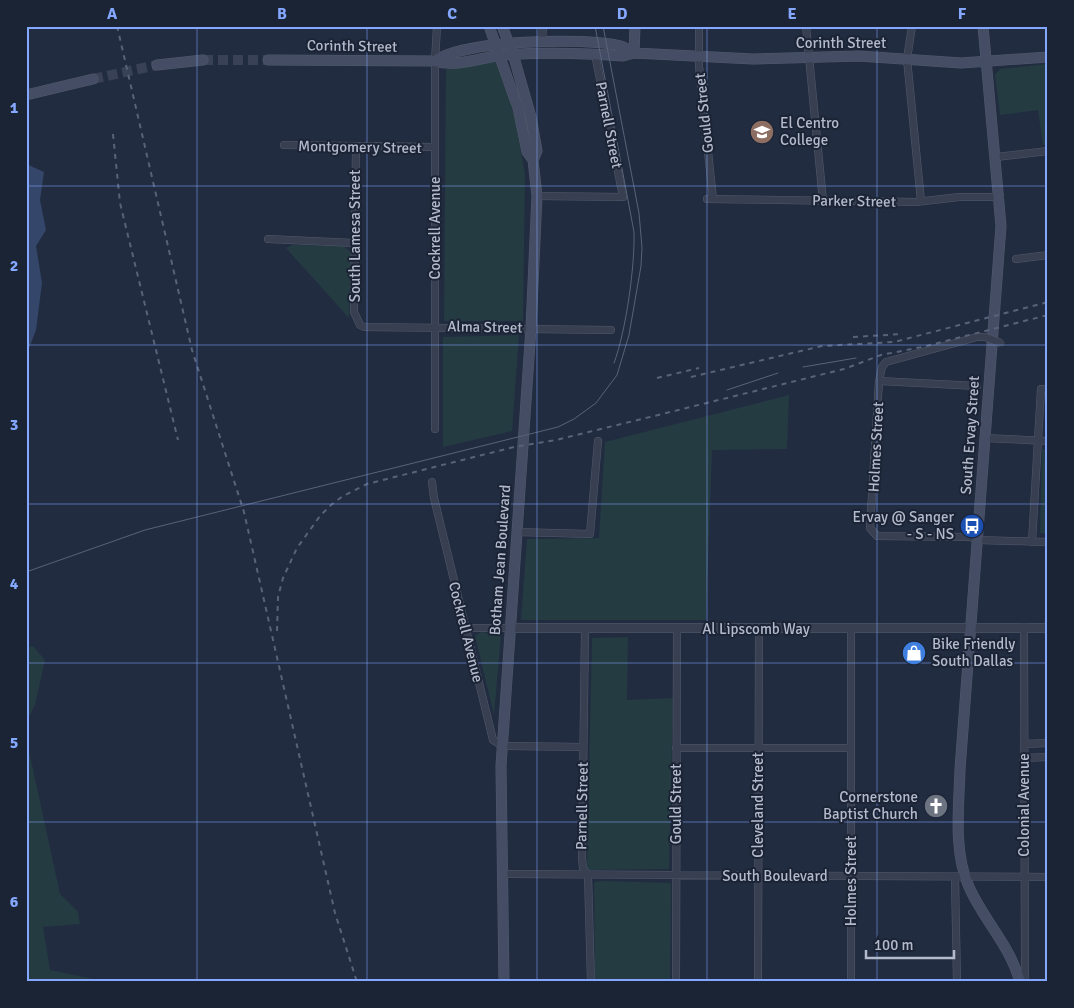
<svg xmlns="http://www.w3.org/2000/svg" width="1074" height="1008" viewBox="0 0 1074 1008" font-family="Signika,sans-serif">
	<rect width="100%" height="100%" fill="#222c41"/>
	<!-- green -->
	<path fill="#243b42" d="M499 61 515 119 525 174 523 321H444L446 69Z
		M1048 64V145H1043L1038 110 1000 115 995 75 1000 69Z
		M292 245 343 246 351 252 349 318 286 248Z
		M519 335 512 431 443 447V337Z
		M789 395 787 449 712 450 706 620H521L527 539 599 538 605 442Z
		M1042 449 1048 450V534L1040 533Z
		M481 632 501 635 494 715 475 636Z
		M628 637 627 700 673 698 669 869 587 870 592 638Z
		M33 646 45 660 35 705 26 722V648Z
		M26 737 60 894 78 912 80 924 43 927 50 970 108 982H26Z
		M604 881 671 883 670 982H595L594 882Z"/>
	<!-- water -->
	<path fill="#344669" d="M26 164 44 172 40 200 46 230 36 246 42 283 36 330 26 356Z"/>
	<g fill="none" stroke-linecap="round" stroke-linejoin="round">
		<!-- secondary-tunnel -->
		<path stroke="#384156" stroke-width="10" stroke-dasharray="10 5" stroke-linecap="butt" d="M203 60H268
			M93 79 157 65"/>
		<!-- minor casing -->
		<g stroke="#525a6b" stroke-width="8">
			<path id="minor" d="M699 26V66L713 199
				M806 26 823 201
				M912 26 907 59 921 201
				M542 42 543 26
				M284 145 435 147
				M356 146 354 312 360 325 364 327 611 330
				M996 157 1048 151
				M537 196 623 197 595 54
				M707 199 916 202 959 197H1000
				M268 239 354 243
				M1016 259 1048 255
				M985 337H977L886 362 882 367 879 381 870 528 877 536 970 537 978 540 1048 542
				M879 381 977 386
				M435 429V61L437 26
				M985 438 1048 441
				M432 482 434 498 493 740 503 746 583 747
				M517 532 590 534 598 441
				M1032 542 1041 389H1048
				M465 628H511
				M585 629 582 859 583 868 588 875 591 982
				M851 629V982
				M1024 744 1048 743
				M676 748H850
				M1023 758 1048 757
				M502 874 1048 877
				M955 877 957 982
				M676 982 677 629
				M758 982 759 629
				M1021 982 1025 977 1024 627"/>
		</g>
		<!-- tertiary casing -->
		<g stroke="#525a6b" stroke-width="10">
			<path id="tertiary" d="M511 628H1048"/>
		</g>
		<!-- secondary casing -->
		<g stroke="#525a6b" stroke-width="11">
			<path id="secondary" d="M489 26 518 108 527 152 533 160
				M502 26 513 54 531 117 537 151 533 160 537 196 531 328 501 766 504 982
				M983 26 1001 226 960 769C959 807 953 851 969 887 984 921 1010 945 1020 982
				M634 53 635 26
				M268 60 435 61C457 68 481 57 504 55 544 52 583 53 623 56L634 53 753 59 859 56 961 63 1048 57
				M435 61C464 40 585 37 621 46 625 47 630 51 634 53
				M157 65 203 60
				M26 95 93 79"/>
		</g>
		<!-- minor -->
		<use href="#minor" stroke="#373f50" stroke-width="7"/>
		<!-- tertiary -->
		<use href="#tertiary" stroke="#373f50" stroke-width="9"/>
		<!-- secondary -->
		<use href="#secondary" stroke="#444d64" stroke-width="10"/>
		<!-- tram -->
		<path stroke="#586278" stroke-width="1" d="M595 26 634 232C635 266 626 331 614 363
			M803 367 856 358
			M727 390 778 373
			M26 572 145 530 558 427 574 419 596 403 617 375 629 335 641 266 642 248 639 213 603 26"/>
		<!-- rail -->
		<path stroke="#586278" stroke-width="2" stroke-dasharray="5 5" stroke-linecap="butt" d="M117 26 192 350 244 512 335 913 357 982
			M113 134 120 203 178 440
			M853 337 903 334
			M691 377 822 346 894 342 1048 302
			M657 378 699 368
			M277 631 278 597 283 578 297 548 320 516 331 505 343 496 367 484 514 447 556 440 654 416 844 369 881 355 922 347 1048 315"/>
		<!-- minor-bridge casing -->
		<g stroke="#525a6b" stroke-width="8" stroke-linecap="butt">
			<path id="minor-bridge" d="M985 337 1001 343"/>
		</g>
		<!-- minor-bridge -->
		<use href="#minor-bridge" stroke="#373f50" stroke-width="7"/>
	</g>
	<!-- grid -->
	<path fill="none" stroke="#84a8ff" stroke-width="1" stroke-opacity="0.55" d="M197 26V982M367 26V982M537 26V982M707 26V982M877 26V982M26 186H1048M26 345H1048M26 504H1048M26 663H1048M26 822H1048"/>
	<!-- icons -->
	<defs>
		<g id="university-disc" transform="scale(1.25)"><circle r="9.5" fill="#8d6e63" stroke="#1b2435"/><path d="M0-5L7-2L0 1L-7-2ZM-4 1L0 2.5L4 1V4Q0 6-4 4Z" fill="#fff"/></g>
		<g id="bus-disc" transform="scale(1.25)"><circle r="9.5" fill="#1a4fb4" stroke="#1b2435"/><path d="M-5-6H5V4H4V6H2V4H-2V6H-4V4H-5ZM-3.5-4V0h7V-4ZM-3.5 1.2v1.5H-2V1.2ZM2 1.2v1.5H3.5V1.2Z" fill="#fff"/></g>
		<g id="shop-disc" transform="scale(1.25)"><circle r="9.5" fill="#3f7fe0" stroke="#1b2435"/><path d="M-5-2.5h2.3a2.7 3.5 0 0 1 5.4 0H5L5.5 6h-11ZM-1.5-2.5h3a1.5 2.3 0 0 0-3 0Z" fill="#fff"/></g>
		<g id="church-disc" transform="scale(1.25)"><circle r="9.5" fill="#6b7280" stroke="#1b2435"/><path d="M-1.2-6h2.4v3.5h3.3v2.4h-3.3V6h-2.4V-.1h-3.3v-2.4h3.3Z" fill="#fff"/></g>
	</defs>
	<g fill-rule="evenodd">
		<use href="#university-disc" x="762" y="132"/>
		<use href="#bus-disc" x="972" y="526"/>
		<use href="#shop-disc" x="914" y="653"/>
		<use href="#church-disc" x="936" y="806"/>
	</g>
	<g text-anchor="middle" dominant-baseline="central" stroke-width="4" stroke-linejoin="round" paint-order="stroke">
		<!-- street labels -->
		<g font-size="15" fill="#b3bacb" stroke="#1b2435">
			<text x="841" y="43">Corinth Street</text>
			<text transform="translate(352 46) rotate(1)">Corinth Street</text>
			<text transform="translate(704 113) rotate(-96)">Gould Street</text>
			<text transform="translate(609 125) rotate(79)">Parnell Street</text>
			<text transform="translate(360 147) rotate(1)">Montgomery Street</text>
			<text transform="translate(854 201) rotate(1)">Parker Street</text>
			<text transform="translate(435 228) rotate(-90)">Cockrell Avenue</text>
			<text transform="translate(355 236) rotate(-90)">South Lamesa Street</text>
			<text transform="translate(485 327) rotate(1)">Alma Street</text>
			<text transform="translate(970 435) rotate(-86)">South Ervay Street</text>
			<text transform="translate(876 447) rotate(-87)">Holmes Street</text>
			<text transform="translate(500 560) rotate(-86)">Botham Jean Boulevard</text>
			<text x="756" y="629">Al Lipscomb Way</text>
			<text transform="translate(466 632) rotate(76)">Cockrell Avenue</text>
			<text transform="translate(676 804) rotate(-90)">Gould Street</text>
			<text transform="translate(758 805) rotate(-90)">Cleveland Street</text>
			<text transform="translate(1024 805) rotate(-90)">Colonial Avenue</text>
			<text transform="translate(582 806) rotate(-89)">Parnell Street</text>
			<text x="775" y="876">South Boulevard</text>
			<text transform="translate(851 881) rotate(-90)">Holmes Street</text>
		</g>
		<!-- poi labels -->
		<g font-size="15" fill="#b3bacb" stroke="#1b2435" text-anchor="start">
			<text x="780" y="123">El Centro<tspan x="780" dy="17">College</tspan></text>
			<text x="954" y="517" text-anchor="end">Ervay @ Sanger<tspan x="954" dy="17">- S - NS</tspan></text>
			<text x="932" y="644">Bike Friendly<tspan x="932" dy="17">South Dallas</tspan></text>
			<text x="918" y="797" text-anchor="end">Cornerstone<tspan x="918" dy="17">Baptist Church</tspan></text>
		</g>
	</g>
	<!-- border -->
	<rect width="1074" height="1008" fill="none" stroke="#1b2435" stroke-width="55"/>
	<!-- scale -->
	<path d="M866 950v8h88v-8" fill="none" stroke="#b3bacb" stroke-width="2.5"/>
	<text x="874" y="950" font-size="15" fill="#b3bacb" stroke="#1b2435" stroke-width="4" paint-order="stroke">100 m</text>
	<rect x="28" y="28" width="1018" height="952" fill="none" stroke="#84a8ff" stroke-width="2"/>
	<g font-size="16" text-anchor="middle" font-weight="bold" fill="#84a8ff">
		<text x="112" y="19">A</text>
		<text x="282" y="19">B</text>
		<text x="452" y="19">C</text>
		<text x="622" y="19">D</text>
		<text x="792" y="19">E</text>
		<text x="962" y="19">F</text>
		<text x="14" y="113">1</text>
		<text x="14" y="271">2</text>
		<text x="14" y="430">3</text>
		<text x="14" y="589">4</text>
		<text x="14" y="748">5</text>
		<text x="14" y="907">6</text>
	</g>
</svg>
